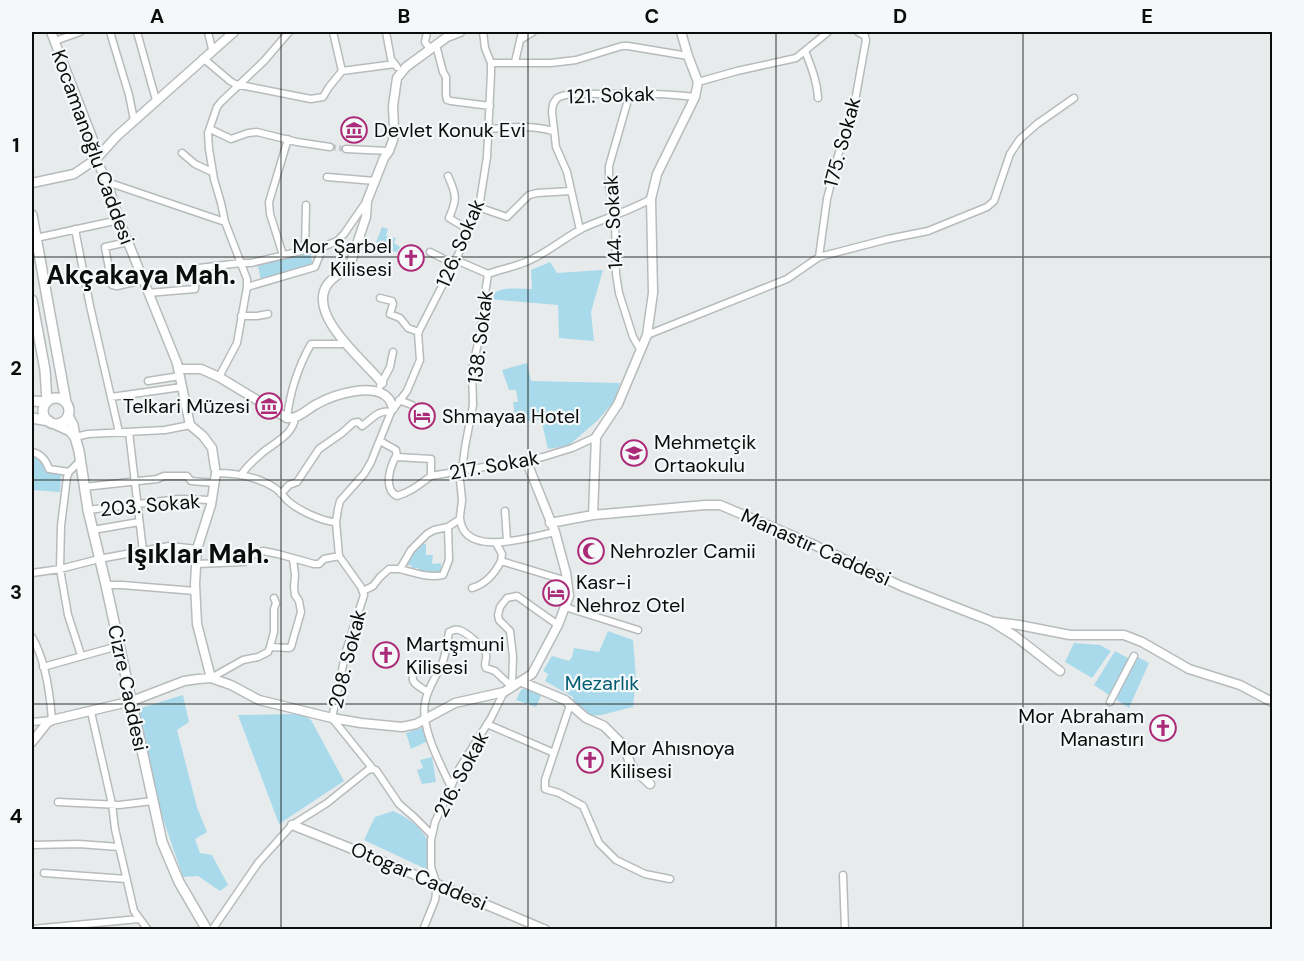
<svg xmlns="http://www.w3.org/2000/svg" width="1304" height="961" viewBox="0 0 1304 961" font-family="'DM Sans',sans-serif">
	<rect width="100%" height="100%" fill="#e7ebec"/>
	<!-- green -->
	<path fill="#a9daeb" d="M382 227 388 229 386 236 396 238 394 243 400 247 397 252 374 248Z
		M310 252 313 266 261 281 258 266Z
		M550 262 557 273 603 270 591 312 594 341 559 338 558 305 488 299C498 285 516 289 532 289L531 270Z
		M527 363 531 381 620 383 615 400 598 420 568 446 548 449 541 419 516 423 513 402H518L516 390H509L502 370Z
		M32 454 41 455 47 469 61 473 60 492 32 490Z
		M421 544H426V555H433L432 564 441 563V573L430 575 419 572 418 568H412L411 565H406L411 553Z
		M608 631 633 640 636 679 633 707 601 715 586 716 573 705V697L545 681 548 674 543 671 552 656 569 661 572 657 574 648 599 652Z
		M1074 643 1100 645 1111 651 1092 678 1065 662Z
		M1115 651 1135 662 1138 657 1149 663 1129 708 1094 685Z
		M526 687 542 694 536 707 516 700 521 690Z
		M183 695 189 722 177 730 197 807 207 832 195 839 200 853 212 855 228 885 220 891 198 876 183 877 160 810 139 715 141 708Z
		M302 714 311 720 344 781 279 824 238 715Z
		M424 727 428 741 411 749 406 733Z
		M432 757 436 782 422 784 417 770 423 768 420 760Z
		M393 811C407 817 422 827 428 842 430 850 429 862 430 871L364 840 375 817Z"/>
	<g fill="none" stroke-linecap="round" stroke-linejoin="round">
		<!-- street-tunnel -->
		<path stroke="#c6cacb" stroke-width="6" stroke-dasharray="6 3" stroke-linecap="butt" d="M330 147 346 149"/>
		<!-- street casing -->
		<g stroke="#b7bbbc" stroke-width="9">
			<path id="street" d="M110 32 129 95 134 120
				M137 32 156 100
				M208 32 212 49
				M333 32 342 71
				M386 32 391 59 397 67
				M427 32 425 42 430 49
				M520 40 533 32
				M55 41 80 32
				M436 45 443 72 446 77V95L447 100 451 101 490 106
				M805 51C811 66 817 81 818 98
				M203 58 230 81 235 84 311 99 323 97 329 87 342 71 395 64
				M515 62 522 32
				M491 63H551L576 60 622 46H628L688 56
				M698 82 737 71 796 58 828 32
				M630 93 609 166V186L615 215 616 274 619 293 633 337 640 349
				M210 129 231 139 248 133 257 132 297 142 330 147
				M489 129C511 127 532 125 553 131
				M346 149 389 151
				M182 153 195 164 212 172
				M448 176C457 196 457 199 449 218L469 230
				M327 177 375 181
				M107 182 225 222
				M478 207 507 217 529 195 537 193 571 191
				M75 229 90 306 119 432
				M580 230 567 172 556 147 552 112 553 104 557 98C569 92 585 94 599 94 631 93 663 93 695 97
				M36 238 119 220
				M128 242 105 247 112 285 117 286 143 280
				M305 250 306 205
				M430 252 454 264
				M283 255 270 214 269 202 288 139
				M819 257 827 199 839 152 855 101 866 40 865 36 858 32
				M456 260 488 274C501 269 515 267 528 261 547 253 564 238 583 228 606 218 629 211 651 199
				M247 287 315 267 323 247
				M148 293 195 289 197 270 199 268 241 263H251L305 250 323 247 337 241 344 234 366 202
				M380 298 392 301 393 304 390 314 400 318 408 328 419 332
				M241 316H257L268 314
				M647 335 787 279 819 257 888 239 928 231 987 207 994 201 1010 154 1020 139 1037 124 1074 98
				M219 377 237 343 247 287V279L225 222 221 203 214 179 209 149 208 133 217 107 221 102 264 61 289 32
				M148 381 180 376
				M380 386 390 367 393 352
				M111 397 182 387
				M399 400 412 405
				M287 418C290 392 298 367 311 344H345
				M129 432 143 551
				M75 437 88 434 165 430 190 425
				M380 441 396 450 397 457 431 459V476L543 457 572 448 596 437
				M32 452C41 454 46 460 49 469L69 472
				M396 456C390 467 383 489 397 496 411 492 420 484 431 476
				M80 461 69 472 67 477 61 526 60 569 68 615 81 655
				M462 470 465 447 473 405 472 369 480 335 484 300 488 274
				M459 471C460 480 461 490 462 499 462 505 460 512 460 518 463 559 530 537 555 532
				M216 472V473C236 473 258 477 275 488 280 491 284 497 288 501 298 510 323 522 336 522
				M241 475C247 466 254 460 262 453 274 443 293 435 295 418
				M84 487 157 479 164 476H187L191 481 215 483
				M281 494 289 485 297 482 319 449 342 433 353 423 358 422 362 426C372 419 379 409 391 412
				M88 510 179 499 212 500
				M505 511 507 541
				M93 530 139 522
				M496 543 502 554 501 561 567 581
				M197 564 244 562 255 553 263 551 278 554 314 564H319L324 559 339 556
				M400 569C415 573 428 578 443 575L449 560 448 527
				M32 573 60 569 99 559 169 546 197 549
				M106 585H122L195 591
				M472 588C486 584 495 573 501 561
				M363 591 373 586 380 577 389 569H400L411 550 427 534 434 530 448 527 460 519
				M565 607 638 630
				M32 637C46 661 50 693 52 720L32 722
				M270 647 274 632V609L276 603 274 598
				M420 663C407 680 412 683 428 692
				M43 667 118 646
				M211 678 243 660 258 657 268 652 270 647 289 648 291 647 301 612 299 601 295 595 294 587 295 575 293 559
				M512 687 513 656 510 631 499 620 498 615 500 607 507 598 517 596 558 625
				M1110 702 1134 656
				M570 705 545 780V789L559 793 583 806 599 843 616 860 645 874 670 879
				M91 712 112 804 115 829 134 911 148 930
				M487 724 554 753
				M373 769 332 718 346 651 364 595 361 587 339 556 336 522 338 509 340 501 364 474 371 462 391 412 407 391 420 360 418 333 464 243 480 201 487 157 491 73V63L485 48 483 32
				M451 787C441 765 420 727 425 703 427 689 436 677 442 664 446 654 447 643 449 632 454 630 454 629 459 630 466 632 485 648 486 654 487 656 485 663 485 665L486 668 495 671 512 687
				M58 802 119 805 153 801
				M32 845 79 844 119 847
				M44 873 126 879
				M843 875 845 930
				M32 929 139 919
				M212 930 258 863 292 825 327 803 368 770 373 769 376 770 399 804 414 817 432 835
				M423 930 435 900 437 885 431 867V840L435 822 459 769 491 718 504 692"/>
		</g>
		<!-- secondary casing -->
		<g stroke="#b7bbbc" stroke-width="11">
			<path id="secondary" d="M51 32 95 145 96 159 107 182 119 220 177 363 190 425 203 436 212 448 215 468
				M32 183 74 174 96 159 117 136 234 32
				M178 369H201L219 377 287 418C299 419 307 409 317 404 333 395 375 381 389 399 391 402 392 405 393 408
				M382 383C365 361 307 316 327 285 334 275 345 272 351 262L366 217 367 201 384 158 389 151 393 140 394 128 393 106 397 78 406 67 447 37 460 32
				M593 515 596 437 618 404 647 335 653 293 651 199 657 174 695 97 698 82 688 56 681 32
				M550 523 593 515 705 505H720L810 543 901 586 991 621 1015 636 1060 671
				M995 622 1019 625 1070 635H1124L1142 642 1189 669 1240 685 1272 702
				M211 678 197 624 195 584 197 549 211 505 216 473
				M522 682 565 700 586 718 604 726 624 746 630 763 634 769 650 784
				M32 742 47 723 52 720 132 701 184 681 198 679 211 678 231 685 259 700 332 718 361 723 402 727 416 724 455 703 504 692 532 674 558 625 569 596 566 573 555 532 526 460
				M292 825C377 858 461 894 546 930"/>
		</g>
		<!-- primary casing -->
		<g stroke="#b7bbbc" stroke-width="12">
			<path id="primary" d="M32 215 66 402
				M32 300 45 370 47 402 32 401
				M43 411a13 13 0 1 1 26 0a13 13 0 1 1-26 0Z
				M32 418 49 421
				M55 424 70 431 75 437 73 425 68 416
				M75 437 79 451 88 510 106 585 162 842 179 882 207 930"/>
		</g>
		<!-- street -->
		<use href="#street" stroke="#fff" stroke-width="6"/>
		<!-- secondary -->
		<use href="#secondary" stroke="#fff" stroke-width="8"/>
		<!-- primary -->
		<use href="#primary" stroke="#fff" stroke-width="9"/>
	</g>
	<!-- grid -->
	<path fill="none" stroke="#0b0d0d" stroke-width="1.5" stroke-opacity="0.55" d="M281 32V930M528 32V930M776 32V930M1023 32V930M32 257H1272M32 480H1272M32 704H1272"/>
	<!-- icons -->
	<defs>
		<g id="museum-ring" transform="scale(1.35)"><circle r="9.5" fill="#f5f8f9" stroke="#ac2b78" stroke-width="1.5"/><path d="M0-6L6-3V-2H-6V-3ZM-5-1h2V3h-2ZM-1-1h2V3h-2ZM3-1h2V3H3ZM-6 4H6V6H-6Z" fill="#ac2b78"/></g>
		<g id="church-ring" transform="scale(1.35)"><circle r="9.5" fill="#f5f8f9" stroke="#ac2b78" stroke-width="1.5"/><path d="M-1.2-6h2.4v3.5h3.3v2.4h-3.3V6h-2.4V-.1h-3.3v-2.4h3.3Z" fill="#ac2b78"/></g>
		<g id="hotel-ring" transform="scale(1.35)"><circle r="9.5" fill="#f5f8f9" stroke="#ac2b78" stroke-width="1.5"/><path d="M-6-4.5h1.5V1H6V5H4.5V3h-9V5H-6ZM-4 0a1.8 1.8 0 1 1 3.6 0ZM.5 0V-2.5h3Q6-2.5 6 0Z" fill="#ac2b78"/></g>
		<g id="school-ring" transform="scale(1.35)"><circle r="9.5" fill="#f5f8f9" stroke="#ac2b78" stroke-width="1.5"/><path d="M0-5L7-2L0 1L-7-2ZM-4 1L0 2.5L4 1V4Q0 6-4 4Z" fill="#ac2b78"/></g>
		<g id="mosque-ring" transform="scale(1.35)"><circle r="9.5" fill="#f5f8f9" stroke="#ac2b78" stroke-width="1.5"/><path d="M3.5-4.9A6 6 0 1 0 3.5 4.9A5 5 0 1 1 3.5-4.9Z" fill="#ac2b78"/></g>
	</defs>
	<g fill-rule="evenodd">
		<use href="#museum-ring" x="354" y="130"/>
		<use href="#church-ring" x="411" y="258"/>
		<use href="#museum-ring" x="269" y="406"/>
		<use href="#hotel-ring" x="422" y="416"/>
		<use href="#school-ring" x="634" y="453"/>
		<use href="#mosque-ring" x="591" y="551"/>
		<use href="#hotel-ring" x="556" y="593"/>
		<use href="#church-ring" x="386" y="655"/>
		<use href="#church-ring" x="1163" y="728"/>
		<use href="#church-ring" x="590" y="760"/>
	</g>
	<g text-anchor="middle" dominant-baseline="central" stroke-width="4.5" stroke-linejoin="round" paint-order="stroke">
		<!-- street labels -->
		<g font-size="20" fill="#0b0d0d" stroke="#f5f8f9">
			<text transform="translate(611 95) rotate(-2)">121. Sokak</text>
			<text transform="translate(842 142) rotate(-75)">175. Sokak</text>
			<text transform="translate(93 147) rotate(70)">Kocamanoğlu Caddesi</text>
			<text transform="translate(613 222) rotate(-93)">144. Sokak</text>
			<text transform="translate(460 243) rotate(-67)">126. Sokak</text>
			<text transform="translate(480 337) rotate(-83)">138. Sokak</text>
			<text transform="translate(494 465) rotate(-10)">217. Sokak</text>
			<text transform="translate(150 505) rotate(-5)">203. Sokak</text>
			<text transform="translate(816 547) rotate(24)">Manastır Caddesi</text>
			<text transform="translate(347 659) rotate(-76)">208. Sokak</text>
			<text transform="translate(128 688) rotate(78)">Cizre Caddesi</text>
			<text transform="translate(461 774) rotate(-62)">216. Sokak</text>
			<text transform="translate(419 876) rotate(23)">Otogar Caddesi</text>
		</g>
		<!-- poi labels -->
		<g font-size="20" fill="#0b0d0d" stroke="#f5f8f9" text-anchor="start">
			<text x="374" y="130">Devlet Konuk Evi</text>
			<text x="392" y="246" text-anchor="end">Mor Şarbel<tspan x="392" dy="23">Kilisesi</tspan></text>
			<text x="250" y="406" text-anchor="end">Telkari Müzesi</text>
			<text x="442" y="416">Shmayaa Hotel</text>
			<text x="654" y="442">Mehmetçik<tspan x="654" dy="23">Ortaokulu</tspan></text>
			<text x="610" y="551">Nehrozler Camii</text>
			<text x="576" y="582">Kasr-i<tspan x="576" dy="23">Nehroz Otel</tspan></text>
			<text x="406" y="644">Martşmuni<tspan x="406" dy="23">Kilisesi</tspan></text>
			<text x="1144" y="716" text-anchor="end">Mor Abraham<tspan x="1144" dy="23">Manastırı</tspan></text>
			<text x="610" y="748">Mor Ahısnoya<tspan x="610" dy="23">Kilisesi</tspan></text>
		</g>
		<!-- park labels -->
		<g font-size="20" fill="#035c71" stroke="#f5f8f9">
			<text x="602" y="683">Mezarlık</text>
		</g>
		<!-- district labels -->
		<g font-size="26" font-weight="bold" fill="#0b0d0d" stroke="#f5f8f9">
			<text x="141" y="275">Akçakaya Mah.</text>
			<text x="198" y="554">Işıklar Mah.</text>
		</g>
	</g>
	<!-- border -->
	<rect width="1304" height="961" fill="none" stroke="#f5f8f9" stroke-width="66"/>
	<rect x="33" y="33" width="1238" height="895" fill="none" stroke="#0b0d0d" stroke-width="2"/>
	<g font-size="20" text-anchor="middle" font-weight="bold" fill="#0b0d0d">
		<text x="157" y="23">A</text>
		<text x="404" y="23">B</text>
		<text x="652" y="23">C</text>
		<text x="900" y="23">D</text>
		<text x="1147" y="23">E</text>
		<text x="16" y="152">1</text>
		<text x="16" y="375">2</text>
		<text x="16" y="599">3</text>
		<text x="16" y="823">4</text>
	</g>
</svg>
